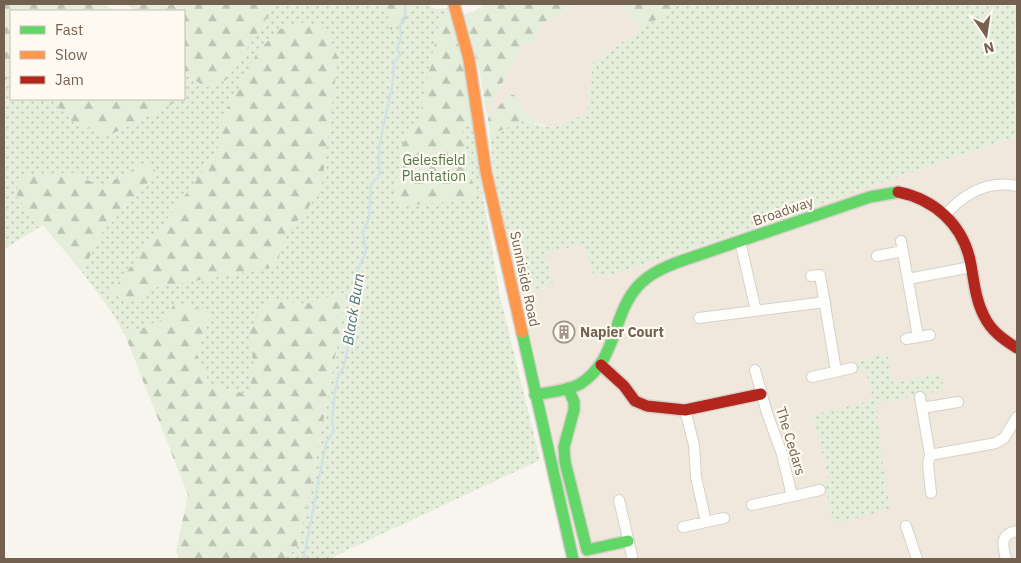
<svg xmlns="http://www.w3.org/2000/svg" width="1021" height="563" viewBox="0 0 1021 563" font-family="'IBM Plex Sans',sans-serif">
	<defs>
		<pattern id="green-dots" width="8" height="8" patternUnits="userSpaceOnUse" patternTransform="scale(1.25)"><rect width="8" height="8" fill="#e4eeda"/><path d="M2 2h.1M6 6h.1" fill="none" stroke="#bdc4b3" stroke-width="1.8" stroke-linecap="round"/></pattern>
		<pattern id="forest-firs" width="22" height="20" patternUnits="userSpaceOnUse" patternTransform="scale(1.25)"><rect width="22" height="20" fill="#e4eeda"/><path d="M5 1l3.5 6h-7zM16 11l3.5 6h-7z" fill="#bdc4b3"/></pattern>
	</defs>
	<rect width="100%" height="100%" fill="#f8f5ee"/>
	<!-- residential -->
	<path fill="#f0e8dd" d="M583 4H618L642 29 593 62 588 108 581 116 553 128 541 124 529 117 510 94 488 118 486 111 524 45 532 43 543 23 576 5Z
		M1017 136V559H581L521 294 553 285 545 253 585 244 594 277 614 275Z"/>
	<!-- green -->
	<path fill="url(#green-dots)" d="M276 4H387L390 29 404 21 415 4H428L435 9 449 8 451 16 440 18 419 119 402 145 394 205 476 200 462 129 472 117 482 190 500 296 540 460 337 555 332 559H285L297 547 314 471 347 292 306 304 267 300 253 363 251 395 210 385 197 355 211 313 164 319 125 335 111 311 82 272 103 231 157 173 148 161 101 187 74 173 17 197 43 225 4 249V82L11 72V99H51L73 122 108 136 172 104 171 99H184V74L206 87 226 80Z
		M679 4H1017V136L614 275 594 277 584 244 546 253 553 285 521 294C508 241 493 189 490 135L522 121 553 128 581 116 588 108 593 62Z
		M887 354 893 383 941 374 944 390 876 403 883 467 890 509 834 524 824 482 829 480 813 415 873 400 866 371 857 373 854 362Z"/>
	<!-- forest -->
	<path fill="url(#forest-firs)" d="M4 4H105L115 11H11V72L4 82Z
		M126 4H276L226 80 206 87 184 74V11H136Z
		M387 4H415L404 21 390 30Z
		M485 4H583L576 5 543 23 532 43 524 45 486 111 479 68 464 14 473 12Z
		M618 4H679L642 29Z
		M451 16 464 66 472 117 462 129 476 200 394 206 402 145 419 119 440 18Z
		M305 22 326 28 338 58 321 192 286 234 276 267 153 288 134 301 110 294 217 153 222 119 258 51 280 29Z
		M510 94 514 95 529 117 541 124 522 121 490 135 488 118Z
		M51 99H171L172 104 108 136 73 122Z
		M148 161 157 173 103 231 82 272 43 225 17 197 18 178 27 174 74 173 101 187Z
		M347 292 314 471 297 547 285 559H179L176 551 188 495 125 335 164 319 176 302 211 313 197 355 210 385 250 395 253 363 250 329 267 300 306 304Z"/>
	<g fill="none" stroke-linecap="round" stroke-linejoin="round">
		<!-- stream -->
		<path stroke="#d2e3e6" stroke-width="2.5" d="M301 559 304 557 326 443 334 431 332 423 335 391 339 374 344 367 349 339V328L355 296V277L366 251 363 232 369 218 371 184 380 174C374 136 395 100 394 62L400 55 397 48 401 38 400 24 405 15V4"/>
		<!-- street casing -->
		<g stroke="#d5d1ca" stroke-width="12">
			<path id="street" d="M945 215C964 194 988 180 1017 186
				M740 241 756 311
				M901 241 918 337
				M877 256 903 251
				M811 276 820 275 836 371
				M908 279 971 267
				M699 318 825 302
				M906 339 930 335
				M755 370 767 413 782 454 792 496
				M812 377 852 368
				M920 397 930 455 928 464 931 493
				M922 408 958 402
				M685 410 694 445 696 477 706 522
				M930 455 996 443 1004 438 1017 417
				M619 500 632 556
				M752 505 820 490
				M906 526 917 559
				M683 527 724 518
				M1006 559C1002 545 1000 534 1017 531"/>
		</g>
		<!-- fast casing -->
		<g stroke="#d6d1c9" stroke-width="14">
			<path id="fast" d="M522 332 573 559
				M568 388 574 402V410L564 447 565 462 587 550 628 541
				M535 395C550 392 567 391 580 384 618 360 611 316 638 286 650 273 667 266 684 260L870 197 898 192"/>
		</g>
		<!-- slow casing -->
		<g stroke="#d6d1c9" stroke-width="14">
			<path id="slow" d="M454 4 469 59 486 172 522 332"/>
		</g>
		<!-- jam casing -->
		<g stroke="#d6d1c9" stroke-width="14">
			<path id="jam" d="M898 192C934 199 962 224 970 260 974 279 975 299 984 316 991 331 1004 340 1017 348
				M601 365 624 386 635 401 647 406 685 410 761 394"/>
		</g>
		<!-- street -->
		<use href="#street" stroke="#fefefc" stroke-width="10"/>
		<!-- fast -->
		<use href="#fast" stroke="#63d668" stroke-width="11"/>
		<!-- slow -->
		<use href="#slow" stroke="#ff974d" stroke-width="11"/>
		<!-- jam -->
		<use href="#jam" stroke="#b3261e" stroke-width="11"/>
	</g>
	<!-- icons -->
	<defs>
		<g id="building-ring" transform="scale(1.125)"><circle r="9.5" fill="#fefaf2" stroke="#a29587" stroke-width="1.5"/><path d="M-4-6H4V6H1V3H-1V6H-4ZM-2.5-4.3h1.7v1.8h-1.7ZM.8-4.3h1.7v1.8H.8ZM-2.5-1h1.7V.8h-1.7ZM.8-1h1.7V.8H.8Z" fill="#a29587"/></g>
	</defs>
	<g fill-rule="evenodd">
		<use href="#building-ring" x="564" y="332"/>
	</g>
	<g text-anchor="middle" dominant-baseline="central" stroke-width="4.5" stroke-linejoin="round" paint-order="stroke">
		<!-- park labels -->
		<g font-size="14" fill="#537849" stroke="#fefaf2">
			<text x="434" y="160">Gelesfield<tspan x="434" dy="16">Plantation</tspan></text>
		</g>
		<!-- street labels -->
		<g font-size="14" fill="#746150" stroke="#fefaf2">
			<text transform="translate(783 211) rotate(-19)">Broadway</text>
			<text transform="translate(525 279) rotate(78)">Sunniside Road</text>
			<text transform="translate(791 441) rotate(73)">The Cedars</text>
		</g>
		<!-- poi labels -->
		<g font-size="14" font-weight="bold" fill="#746150" stroke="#fefaf2" text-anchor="start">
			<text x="580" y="332">Napier Court</text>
		</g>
		<!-- water labels -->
		<g font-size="15" font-style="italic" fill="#4c7685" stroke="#fefaf2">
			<text transform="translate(353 309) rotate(-81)">Black Burn</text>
		</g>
	</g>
	<!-- border -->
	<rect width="1021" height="563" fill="none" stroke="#746150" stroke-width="10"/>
	<!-- legend -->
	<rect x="10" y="10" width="175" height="90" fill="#fefaf2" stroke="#c7bdb1"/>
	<rect x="20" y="26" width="25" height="8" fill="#63d668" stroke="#c7bdb1"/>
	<text x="55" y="35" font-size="15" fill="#746150">Fast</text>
	<rect x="20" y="51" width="25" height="8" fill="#ff974d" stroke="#c7bdb1"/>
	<text x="55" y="60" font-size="15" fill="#746150">Slow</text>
	<rect x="20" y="76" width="25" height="8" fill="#b3261e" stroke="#c7bdb1"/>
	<text x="55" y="85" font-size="15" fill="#746150">Jam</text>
	<!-- north arrow -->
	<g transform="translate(986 35) rotate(167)" stroke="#fefaf2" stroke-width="4" paint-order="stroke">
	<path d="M0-4L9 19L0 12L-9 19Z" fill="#746150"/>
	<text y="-8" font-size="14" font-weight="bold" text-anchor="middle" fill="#746150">N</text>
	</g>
</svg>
